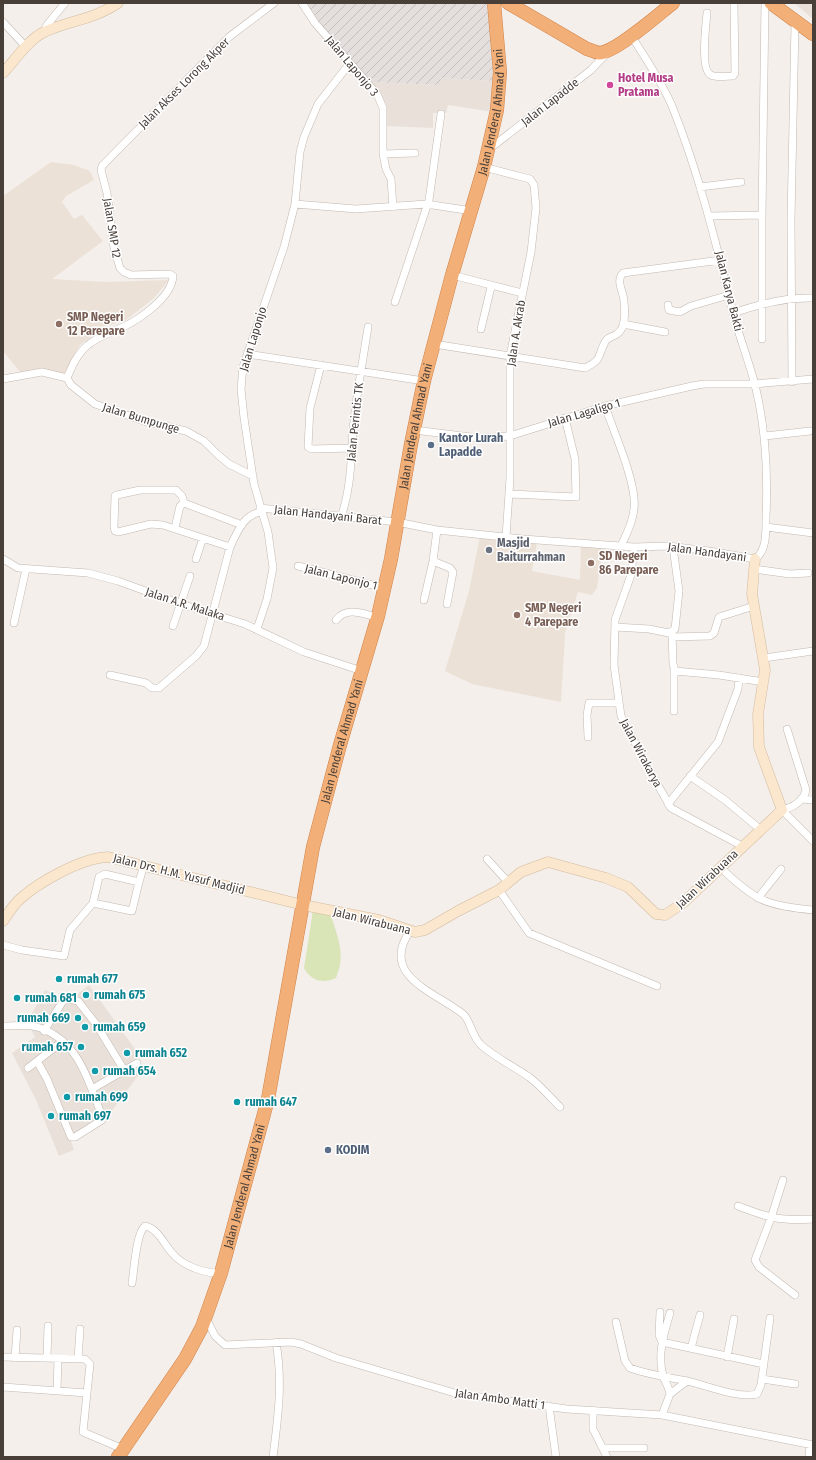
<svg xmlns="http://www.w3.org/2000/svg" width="816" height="1460" viewBox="0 0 816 1460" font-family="'Fira Sans Condensed',sans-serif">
	<defs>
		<pattern id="industrial-furrows" width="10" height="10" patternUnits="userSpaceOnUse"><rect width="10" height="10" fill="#e4dfdc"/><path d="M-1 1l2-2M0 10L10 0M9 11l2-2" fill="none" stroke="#c5c0be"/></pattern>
	</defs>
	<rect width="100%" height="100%" fill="#f4efeb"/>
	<!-- residential -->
	<path fill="#e8e0d9" d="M794 3H813V19Z
		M441 78 495 81 493 112 448 105 446 113H433V128L386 126 387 106 381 94 370 82 439 85Z
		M89 985 135 1049 140 1073 105 1120 71 1141 74 1150 59 1156 36 1100 12 1053 35 1037 27 1022 45 990 62 997 75 996Z"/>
	<!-- industrial -->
	<path fill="url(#industrial-furrows)" d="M305 3H487L495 81 441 78 440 85 370 82 308 9Z"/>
	<!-- education -->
	<path fill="#ece1d6" d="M51 162 74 165 90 171 94 180 66 196 62 202 74 219 82 215 103 241 52 279 105 282 169 280 154 298 126 320 104 327 80 345 64 374 40 370 20 372 3 351V196Z
		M480 536 537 543 532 571 580 580 581 545 603 547 597 588 592 595 578 592 565 633 561 702 472 684 445 671 469 591Z"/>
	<!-- garden -->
	<path fill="#dae5b7" d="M313 910 331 915C338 939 346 954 336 978 323 984 311 981 304 968Z"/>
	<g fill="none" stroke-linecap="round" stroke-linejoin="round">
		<!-- street casing -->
		<g stroke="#c2b8b1" stroke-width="8">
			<path id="street" d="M302 3 315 23 377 94 383 108V154L386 169 391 179 393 207
				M707 13C706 24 700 70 711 75 716 78 727 76 733 76L735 73 734 3
				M3 22 26 47
				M44 32 47 25 65 3
				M488 150 591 70 607 53
				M383 154 415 153
				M484 167 530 179 534 185 536 208 531 252 510 356V478L506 537
				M700 187 741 182
				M295 204 356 209 426 204 472 211
				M710 216 762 215
				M452 275 522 293
				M395 302 429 200 441 114
				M668 305 669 310 680 312 691 306 729 295
				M733 313C759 304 786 297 813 298
				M623 324 665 332
				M481 329 491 287
				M762 339V215L765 3
				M434 344 585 368C603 359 597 357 605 342 607 337 613 337 617 334 626 328 625 311 624 302 624 292 615 281 623 273L721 260
				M247 354 424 381
				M321 365 310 408 308 447 312 449 352 448
				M67 378C72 366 77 354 88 345 98 336 111 333 123 327 140 319 172 297 173 276L169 274 131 275 124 272 120 268 114 248 107 193 101 170 102 166 229 37 274 3
				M3 379 42 372 67 378 71 385 95 404 144 421 186 431 204 441 217 454 229 464 253 476
				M792 382 791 220 795 23
				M605 406C614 432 632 473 634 498 636 515 628 531 621 546
				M414 430 479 438 510 436 605 406 692 386 704 384H754L813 379
				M765 436 810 431
				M510 494 576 497 575 459 565 418
				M260 508 397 522 437 530 523 539 634 547 668 546 709 551 755 559C767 551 766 531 766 517 768 472 766 429 755 385 749 361 739 337 733 312 716 243 699 173 672 106 662 82 645 58 631 35
				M341 517C351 489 351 460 353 430 356 395 363 361 368 327
				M766 527 813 533
				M175 528 180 506 184 503 242 525
				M230 547C237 533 244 513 262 512
				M634 547 631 575 615 620 614 665 621 716 655 780 671 808 742 846
				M3 559 18 568 88 573 118 581 181 604 245 624 304 652 362 671
				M196 559 203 538
				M433 561 450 568 453 572 447 604
				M298 566 384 588
				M754 569 790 574 808 573
				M424 600 433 561 437 530
				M336 620C347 606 363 614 377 617
				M14 623 26 569
				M173 626 190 576
				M615 627 649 629 669 633 675 629 679 591 673 547
				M257 629 267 599 273 568 268 532 254 484 244 418 241 389 243 367 284 247 295 204 300 152 304 137 318 104 350 63
				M672 632 673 664 675 671 719 675 764 682
				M672 637 710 636 714 633 719 617 754 606
				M764 658 813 651
				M110 675 146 683 152 688H159L196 656 204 646 230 547 163 525 151 524 118 532 115 531 114 527 115 496 117 495 140 490H176L182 496 184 503
				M674 711V670
				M787 729 806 790C804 801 792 808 782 810L813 841
				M588 737 587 715 589 703H618
				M690 776 725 800 761 830
				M801 799 813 800
				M668 804 718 742 738 689 739 678
				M487 859 508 882
				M720 867C754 900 766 906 813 910
				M499 890 529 933 657 986
				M758 898 781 869
				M93 903 132 911 139 882
				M410 931C379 976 435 992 463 1014 470 1019 471 1035 481 1045 496 1058 513 1066 529 1077 541 1086 550 1097 560 1107
				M3 945 22 950 64 956 70 930 93 903 99 877 105 874 139 882 144 865
				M3 1026C13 1026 27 1024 37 1027 78 1039 89 1081 102 1117V1120L75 1137H71L47 1079 37 1061
				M44 1031 63 1001 69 999 78 1001 96 1024 124 1070
				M28 1068 63 1041
				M92 1089 137 1063
				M783 1180 771 1218 755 1260 759 1267 795 1295
				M738 1206C769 1218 779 1221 813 1219
				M132 1283C134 1271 136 1233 145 1226 158 1228 165 1246 173 1254 183 1266 206 1274 221 1273
				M660 1312 659 1335 662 1342
				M206 1318 215 1336 225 1345 291 1342 301 1344 336 1358 458 1394 567 1409 662 1415 813 1445
				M616 1322 625 1361 630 1368C649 1375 668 1377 687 1381 706 1385 738 1399 757 1394L761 1385 770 1318
				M662 1342 764 1364
				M691 1348 700 1315
				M3 1357 85 1359 90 1364 87 1393
				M727 1357 734 1319
				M15 1358 17 1330
				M47 1358 48 1326
				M78 1359 80 1329
				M762 1379 795 1384
				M3 1387 87 1393 83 1432 123 1449
				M57 1390 58 1359
				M670 1394C669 1387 665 1382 663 1376 657 1354 664 1334 670 1313
				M549 1406 556 1457
				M593 1410V1429L607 1457
				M662 1415 670 1394 687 1381
				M603 1448H644
				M273 1457C278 1417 283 1383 276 1342
				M809 1457 810 1445"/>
		</g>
		<!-- secondary casing -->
		<g stroke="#d3bba0" stroke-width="11">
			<path id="secondary" d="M3 73C15 60 28 40 44 32 68 21 95 19 118 3
				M3 921C8 914 13 905 20 899 39 882 81 858 108 857L303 905 379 920 415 932 425 930 458 911 499 890 521 872 548 862 606 878 628 887 656 914 665 915 683 903 782 810 759 747 758 714 765 670 752 594 755 559"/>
		</g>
		<!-- highway casing -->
		<g stroke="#d18248" stroke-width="14">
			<g id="highway">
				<path d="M508 3 587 49C591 50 595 52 599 53 615 53 659 14 673 3"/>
				<path d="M771 3 813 34"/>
				<path id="s1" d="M118 1457 185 1359 202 1327 221 1273 268 1099 313 847 340 745 378 616 391 559 411 444 424 381 452 275 484 167 497 110 500 72 494 3"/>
			</g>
		</g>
		<!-- street -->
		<use href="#street" stroke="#fff" stroke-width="7"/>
		<!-- secondary -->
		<use href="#secondary" stroke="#fae7ce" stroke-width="10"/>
		<!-- highway -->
		<use href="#highway" stroke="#f2b078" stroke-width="13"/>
	</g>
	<!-- markers -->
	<circle fill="#d1479c" stroke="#fff" stroke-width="1.5" cx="610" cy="85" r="4"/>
	<g fill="#8d6e63" stroke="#fff" stroke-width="1.5">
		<circle cx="59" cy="324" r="4"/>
		<circle cx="591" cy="563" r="4"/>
		<circle cx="517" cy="615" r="4"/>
	</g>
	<g fill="#5c6f8a" stroke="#fff" stroke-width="1.5">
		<circle cx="431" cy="445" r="4"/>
		<circle cx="328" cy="1150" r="4"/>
	</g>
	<circle fill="#6b7280" stroke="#fff" stroke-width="1.5" cx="489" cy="550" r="4"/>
	<g fill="#0f9aa8" stroke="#fff" stroke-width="1.5">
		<circle cx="59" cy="979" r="4"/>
		<circle cx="86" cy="995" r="4"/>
		<circle cx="17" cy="998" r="4"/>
		<circle cx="78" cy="1018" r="4"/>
		<circle cx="85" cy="1027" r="4"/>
		<circle cx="81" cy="1047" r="4"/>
		<circle cx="127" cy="1053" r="4"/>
		<circle cx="95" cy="1071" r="4"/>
		<circle cx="67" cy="1097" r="4"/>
		<circle cx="237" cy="1102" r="4"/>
		<circle cx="51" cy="1116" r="4"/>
	</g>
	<g text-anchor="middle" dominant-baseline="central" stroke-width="3" stroke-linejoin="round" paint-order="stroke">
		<!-- street labels -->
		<g font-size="12" fill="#483f39" stroke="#fff">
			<text transform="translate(352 66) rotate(50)">Jalan Laponjo 3</text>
			<text transform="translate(184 83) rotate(-45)">Jalan Akses Lorong Akper</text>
			<text transform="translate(550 102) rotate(-38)">Jalan Lapadde</text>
			<text stroke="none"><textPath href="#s1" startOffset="1406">Jalan Jenderal Ahmad Yani</textPath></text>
			<text transform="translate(112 228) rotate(81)">Jalan SMP 12</text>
			<text transform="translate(729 291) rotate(76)">Jalan Karya Bakti</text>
			<text transform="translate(516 333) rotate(-81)">Jalan A. Akrab</text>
			<text transform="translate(253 339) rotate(-73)">Jalan Laponjo</text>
			<text transform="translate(584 413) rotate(-16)">Jalan Lagaligo 1</text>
			<text transform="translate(141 418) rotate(17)">Jalan Bumpunge</text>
			<text transform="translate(355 422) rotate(-84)">Jalan Perintis TK</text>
			<text stroke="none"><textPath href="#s1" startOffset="1082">Jalan Jenderal Ahmad Yani</textPath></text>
			<text transform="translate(328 515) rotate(6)">Jalan Handayani Barat</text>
			<text transform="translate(707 552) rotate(8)">Jalan Handayani</text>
			<text transform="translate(341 577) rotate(14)">Jalan Laponjo 1</text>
			<text transform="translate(185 604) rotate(18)">Jalan A.R. Malaka</text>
			<text stroke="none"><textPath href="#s1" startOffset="758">Jalan Jenderal Ahmad Yani</textPath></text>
			<text transform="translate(641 753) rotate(62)">Jalan Wirakarya</text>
			<text transform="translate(179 874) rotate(14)">Jalan Drs. H.M. Yusuf Madjid</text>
			<text transform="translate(707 879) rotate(-43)">Jalan Wirabuana</text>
			<text transform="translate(372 921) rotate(14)">Jalan Wirabuana</text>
			<text stroke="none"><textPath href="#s1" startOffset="302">Jalan Jenderal Ahmad Yani</textPath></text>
			<text transform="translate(500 1399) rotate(8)">Jalan Ambo Matti 1</text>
		</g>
		<!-- hotel labels -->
		<g font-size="12" font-weight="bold" fill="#b23c85" stroke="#fff" text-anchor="start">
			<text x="618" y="78">Hotel Musa<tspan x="618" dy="14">Pratama</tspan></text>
		</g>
		<!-- education labels -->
		<g font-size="12" font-weight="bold" fill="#785e54" stroke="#fff" text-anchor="start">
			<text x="67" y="317">SMP Negeri<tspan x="67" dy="14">12 Parepare</tspan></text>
			<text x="599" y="556">SD Negeri<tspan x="599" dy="14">86 Parepare</tspan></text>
			<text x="525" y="608">SMP Negeri<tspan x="525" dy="14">4 Parepare</tspan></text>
		</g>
		<!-- service labels -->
		<g font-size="12" font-weight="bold" fill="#4e5e75" stroke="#fff" text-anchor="start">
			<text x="439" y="438">Kantor Lurah<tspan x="439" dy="14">Lapadde</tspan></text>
			<text x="336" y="1150">KODIM</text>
		</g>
		<!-- worship labels -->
		<g font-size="12" font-weight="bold" fill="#5b616d" stroke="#fff" text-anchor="start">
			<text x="497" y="543">Masjid<tspan x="497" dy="14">Baiturrahman</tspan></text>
		</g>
		<!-- culture labels -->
		<g font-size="12" font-weight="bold" fill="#0d838f" stroke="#fff" text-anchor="start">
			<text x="67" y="979">rumah 677</text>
			<text x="94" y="995">rumah 675</text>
			<text x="25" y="998">rumah 681</text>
			<text x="70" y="1018" text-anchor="end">rumah 669</text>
			<text x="93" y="1027">rumah 659</text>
			<text x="73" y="1047" text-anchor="end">rumah 657</text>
			<text x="135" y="1053">rumah 652</text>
			<text x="103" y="1071">rumah 654</text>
			<text x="75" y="1097">rumah 699</text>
			<text x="245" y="1102">rumah 647</text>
			<text x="59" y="1116">rumah 697</text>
		</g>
	</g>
	<!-- border -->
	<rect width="816" height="1460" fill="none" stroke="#483f39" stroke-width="8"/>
</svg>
